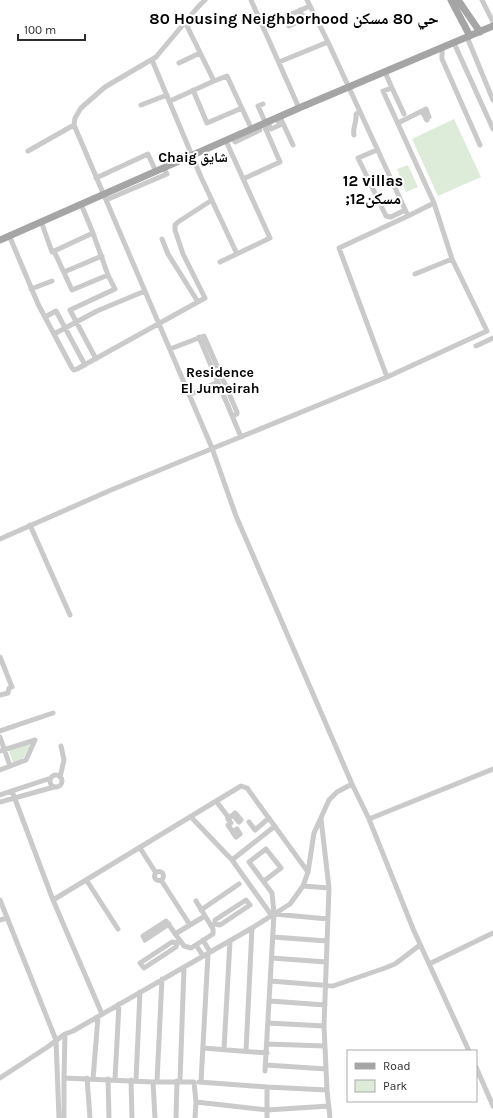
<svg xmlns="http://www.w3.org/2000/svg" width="493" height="1118" viewBox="0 0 493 1118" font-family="Karla,'Noto Naskh Arabic',sans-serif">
	<rect width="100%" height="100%" fill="#fff"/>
	<!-- green -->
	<path fill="#ddebd9" d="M454 119 481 177 438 196 412 139Z
		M408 165 418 187 406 192 397 169Z
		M29 744 30 745 23 759 13 763 9 751Z"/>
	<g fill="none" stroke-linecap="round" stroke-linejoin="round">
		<!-- minor -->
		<path stroke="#cacaca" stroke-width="5" d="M205 0 197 8 156 57 105 87 81 108 75 118 74 125 212 448 236 516 352 784 369 819 414 931 469 1051
			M251 0 299 108
			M482 0 493 22
			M300 10 302 17 304 16 305 19 289 26 285 17 310 6
			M185 22 214 81
			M467 37 493 100
			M454 43 493 129
			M442 48V59L480 145
			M152 60 201 177 237 254
			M279 62 328 42
			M179 63 200 53
			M385 72 392 88 383 91 434 203
			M392 88 404 114
			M193 90 207 123 242 108
			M170 101 214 81 227 76 252 130
			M263 104 258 106 266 124
			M141 105 167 95
			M422 111 426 109 429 117 426 119
			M280 117 293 145
			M268 123 271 129 280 125 277 119
			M398 123 422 111 427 120
			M354 135C352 129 357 123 356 114L360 112
			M233 138 235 142 260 130 258 127
			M377 150 358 158 386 216 391 217 405 210
			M28 151 74 125
			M96 178 148 154 156 172
			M243 179 280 162 264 125
			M106 200 167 174 164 169
			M41 221 52 252 93 233
			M9 235 38 304 72 368 74 370 77 369 205 298 183 254 175 230V225L178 222 212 200
			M162 239 168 254 198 302
			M54 251 72 290 108 275 93 233 81 204
			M220 262 270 238 226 141
			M64 272 102 256
			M415 274 452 259
			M31 289 52 281
			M45 317 56 311 85 365
			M54 334 97 311 145 291
			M199 337 241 437
			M476 346 493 338
			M170 349 204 336 237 412V414L232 416
			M96 359 70 310 115 289 108 275
			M387 377 339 248 408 216
			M189 395 218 382
			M30 525 70 615
			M0 539 111 490 387 377 487 331 452 259 434 203 408 216 328 42 307 0
			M0 657 12 687 9 688 8 693 0 695
			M0 731 53 713
			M0 737 10 766
			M0 751 35 740 26 760 0 770
			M50 781a6 6 0 1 1 12 0a6 6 0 1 1-12 0Z
			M60 777 64 760 61 746
			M12 791 53 900
			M0 795 51 778
			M216 801 229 818
			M0 802 54 787
			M191 817 232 860 272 916
			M321 819 329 888 324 1026 327 1090
			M369 819 493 769
			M249 822 255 830 269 818
			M233 832 237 829 240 834 236 837 228 825 231 823 228 819C230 817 233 815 235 813L241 820 239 822 233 815
			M140 848 156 873
			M232 860 275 826
			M154.5 876a4.5 4.5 0 1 1 9 0a4.5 4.5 0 1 1-9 0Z
			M161 880 190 925
			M87 881 118 929
			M264 881 281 868 266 849 249 862 272 893 274 914 265 1071
			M303 886 329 888
			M0 900 56 1040 59 1118
			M201 910 239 884
			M274 914 328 919
			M0 920 7 918
			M169 924 145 940 143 936 166 921C172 929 178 938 184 946L191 948 213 934V929L196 901
			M211 926 215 924 220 925 250 905 246 900 215 920V924
			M175 934 205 916
			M273 937 327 941
			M203 940 210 952
			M177 943 172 942 140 963 144 968 176 947 177 943 180 941
			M196 945 203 956
			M272 958 326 962
			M429 964 493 933
			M270 981 333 986 385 968 395 964 420 945
			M270 1001 325 1005
			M102 1014 53 900 241 786 247 788 308 872
			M268 1023 324 1026
			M267 1044 325 1046
			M203 1048 267 1053
			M224 1049 230 941
			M246 1051 252 928
			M266 1065 326 1069
			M476 1067 493 1106
			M0 1078 46 1048 65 1034 73 1031 252 928 290 904 303 886 308 872 314 833 329 800 337 792 352 784
			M64 1078 65 1034
			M87 1078 90 1118
			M93 1079 98 1017
			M108 1079 109 1118
			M115 1079 119 1004
			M131 1080 132 1118
			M136 1080 140 992
			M157 1081 162 979
			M180 1081 184 967
			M153 1082 155 1118
			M199 1082 267 1087V1118
			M201 1082 208 954
			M267 1087 327 1090 330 1118
			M196 1102 267 1110 329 1106
			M64 1118V1078L153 1082H194L196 1102 195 1118
			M176 1118 177 1081"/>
		<!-- major -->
		<path stroke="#a5a5a5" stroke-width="7" d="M451 0 470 36
			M458 0 480 32
			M0 240 299 108 493 26"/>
	</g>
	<g text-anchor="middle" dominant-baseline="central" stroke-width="4" stroke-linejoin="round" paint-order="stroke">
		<!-- quarter labels -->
		<g font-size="14" font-weight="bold" fill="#000" stroke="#fff">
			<text x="193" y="157">Chaig شايق</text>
			<text x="220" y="372">Residence<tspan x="220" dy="16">El Jumeirah</tspan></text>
		</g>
		<!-- district labels -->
		<g font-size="16" font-weight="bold" fill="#000" stroke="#fff">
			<text x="294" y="18">80 Housing Neighborhood حي 80 مسكن</text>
			<text x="373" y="180">12 villas<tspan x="373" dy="18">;12مسكن</tspan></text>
		</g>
	</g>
	<!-- legend -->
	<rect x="347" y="1050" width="130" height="52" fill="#ffffff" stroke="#ababab"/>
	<rect x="355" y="1063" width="20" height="6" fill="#a5a5a5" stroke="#ababab"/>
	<text x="383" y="1070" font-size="12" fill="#2d2d2d">Road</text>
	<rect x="355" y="1080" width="20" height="12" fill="#ddebd9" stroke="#ababab"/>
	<text x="383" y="1090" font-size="12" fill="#2d2d2d">Park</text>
	<!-- scale -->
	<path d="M18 34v6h67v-6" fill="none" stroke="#2d2d2d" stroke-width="2"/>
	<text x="24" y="34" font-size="12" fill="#2d2d2d" stroke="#ffffff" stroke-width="3" paint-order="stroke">100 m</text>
</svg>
